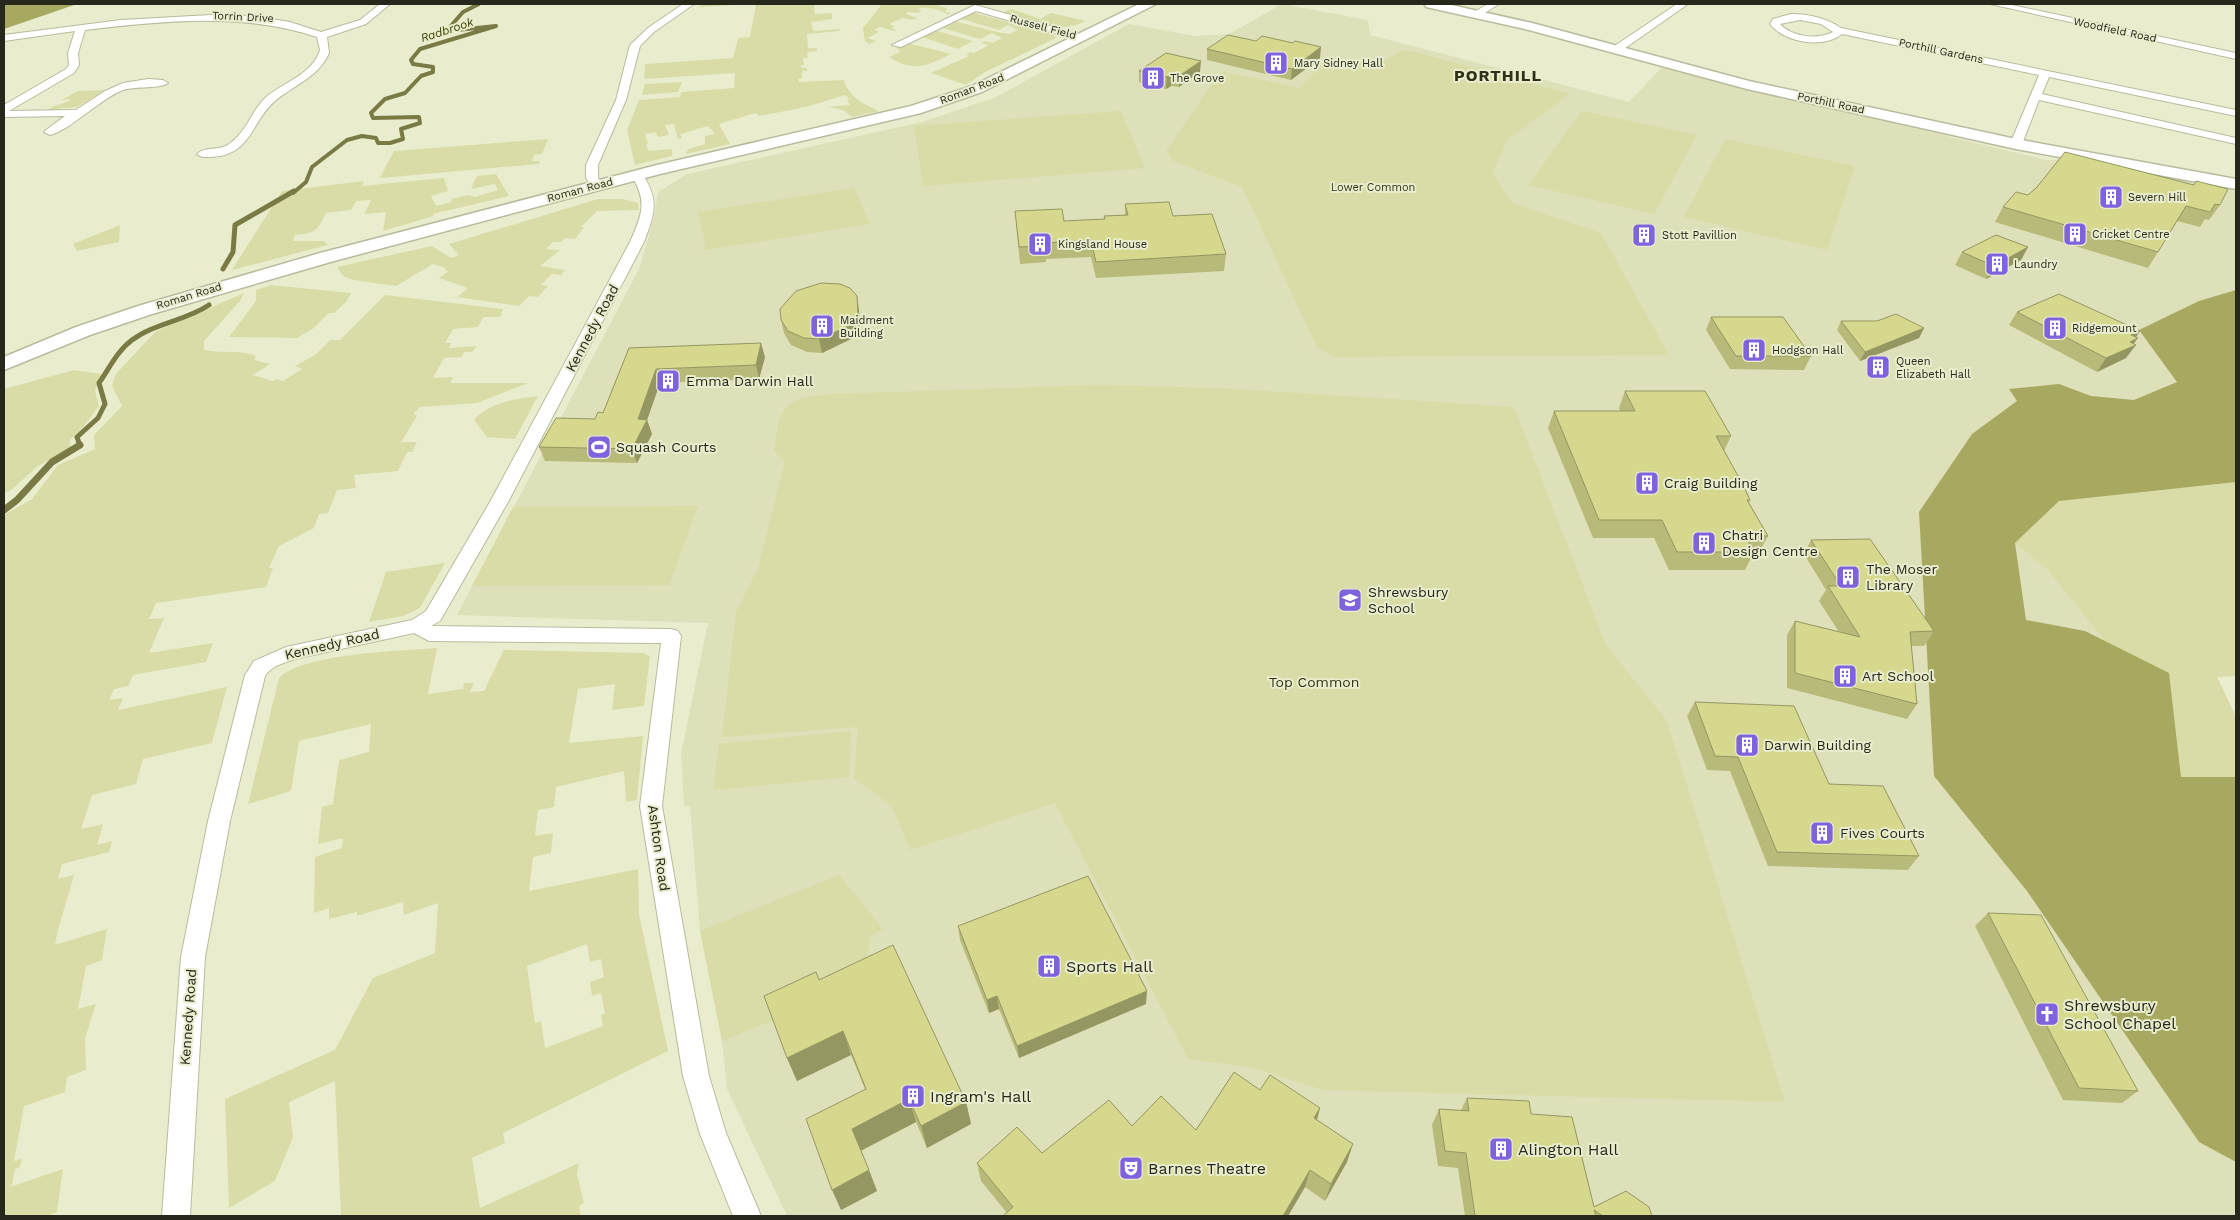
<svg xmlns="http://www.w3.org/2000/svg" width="2240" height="1220" viewBox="0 0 2240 1220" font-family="'Work Sans',sans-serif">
	<rect width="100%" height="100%" fill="#eaedcd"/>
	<!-- built -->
	<path fill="#dee0b9" d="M1282 4 1368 20 1370 35 1629 102 1664 65 1744 87 2046 160 2076 159 2236 191V676L2217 677 2236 717V1216H787L727 1089 722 1041 700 931 690 806H684L681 754 708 623 457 615 639 269 654 218 658 192 687 174 922 122 996 97 1129 24 1195 36 1229 34Z"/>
	<!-- green -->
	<path fill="#d9dca6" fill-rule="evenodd" d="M703 4H814L815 14 832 13V19L811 22 813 31 839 29 840 31 807 34 808 48H817V51L807 52 808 58H803L804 65H801V68H807V71H802V79H798L799 82 844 80C849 98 863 103 879 111L852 117 843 110 828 107 850 105 847 100 850 99 845 95 806 107 759 116 756 113 719 124 730 144 685 154 689 149 705 144V136L715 134 708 126 680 134 682 138 678 139 674 124 665 125 669 135 658 137 656 132 645 134 648 144 646 145 649 151 672 149V156L635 165 627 130 639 100 680 97 681 92 734 88 735 73 644 79 645 64 733 58 738 38 750 37 756 4 698 7Z
		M882 4H932L947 8 946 12 951 13 948 15C946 12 926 5 918 9L922 11 916 13 909 12 905 14 918 18 912 20 903 18 889 24 894 26 891 28 896 30 894 31 880 27 874 30 879 32 868 38 876 41 869 44 865 41 863 28Z
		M1012 9 1040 19 1051 13 1086 21C1059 35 1029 21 1001 13Z
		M974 13 1053 33 1056 38 985 72 966 85 931 73 969 56 966 54 970 52 974 53 989 45 981 43 985 41 992 43 1002 38 992 33 980 39 939 27 953 21 1002 33 1010 34 1018 30 1008 25 999 30 958 18Z
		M932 31H937L973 41 958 49 922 37Z
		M907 43 951 54C926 66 914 73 889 57L900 52 896 47Z
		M1401 51H1411L1570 94 1508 139 1492 173 1513 203 1601 233 1669 355 1334 357 1317 347 1242 187 1173 161 1166 151 1221 71 1299 88 1329 58 1376 65Z
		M682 82 678 92 642 95 645 84Z
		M105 90 77 107 48 110C56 103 65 105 71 99L61 100 78 91Z
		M1121 111 1145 168 923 186 914 126Z
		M1582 111 1697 135 1654 214 1528 185Z
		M548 139 542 154 534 155 532 161H540L539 164 380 178 394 151Z
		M1725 139 1855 166 1827 250 1684 217Z
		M496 174 509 196 433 214 434 216 383 231 386 212 364 214 371 200 356 201 351 210 326 213C317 231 316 233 295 235L293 241H324L328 245 232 270 282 191 364 181 362 186 444 178 448 191 431 196 436 206 452 202 451 199 468 195 475 197 498 190 495 184 471 189 477 176Z
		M854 188 870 224 706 250 698 212Z
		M598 199H622L638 203 639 210 597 211 581 227H584L575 239 565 238 561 242H553L546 249 560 250 540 266 565 270 561 275 552 274 541 285 548 286 538 297 529 296 519 306 457 297 468 288 439 278 449 271 444 270 446 268 433 264 396 286 353 280 344 277 337 267 432 246 451 258 459 255 449 244Z
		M120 225 119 242 77 251 73 244Z
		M271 285 351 293 347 301 334 313H329L314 328 297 338 229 337 256 301V290Z
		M244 293 240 301 204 341V350C222 354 241 349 256 356L254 360 270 364 253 375 273 381 277 379 283 381 302 369 295 366 315 355 330 340H340L385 295 503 309 500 317H483L478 327 453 329 445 343H451L449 348 477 346 472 352H464L462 357 444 358 433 378 453 377 450 383H528L477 403 420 407 414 413 417 416 401 442H417L412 452H407L398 471 354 475 356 488 337 490 328 513 319 514 314 528 279 546 269 568H273L266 587 156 603 149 619 164 618 149 653 213 643 206 662 133 675 128 686 114 689 109 700 123 698 118 710 227 687 212 743 143 759 136 784 92 795 81 829 103 824 97 845 112 841 109 852 62 864 58 879 74 875C68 899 59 921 55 945L107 929 102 960 86 966 78 1009 96 1004 85 1038 86 1070 67 1077 65 1092 24 1106 14 1161 22 1159 20 1167 15 1169 12 1184 10 1187 63 1169 57 1212 46 1216H4V515L32 499 58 465 95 449 94 435 122 406 112 386 115 375 155 332Z
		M74 370 101 374 95 391 99 406 84 426 70 440V448L38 466 10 491 4 493V389Z
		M1096 385 1219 388 1514 407 1606 645 1667 721 1785 1102 1323 1090 1251 1067 1188 1059 1055 803 910 850 892 806 854 778 858 727 722 737 736 612 758 568 785 461 774 451C776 440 777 421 783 412 793 395 818 396 835 394Z
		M538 396 515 439 487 437 474 420C489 402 516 399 538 396Z
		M2236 482V676L2217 677 2236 717V916L2144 746 2106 642 2048 570 2015 543 2059 501Z
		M698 506 669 585 472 586 513 507Z
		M445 563 420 608 403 616 369 622 386 572Z
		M437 648 428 694 463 689 464 683H474L470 692 484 691 504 650 643 653 650 656 644 706 612 710 615 684 578 689 569 743 643 736 637 800 626 802 624 771 556 787 554 807 538 810 535 836 553 833 551 853 533 857 529 891 638 869 639 914 668 1051 503 1133 505 1143 472 1158 480 1208 579 1163 577 1174 584 1203 579 1206 581 1216H341L335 1081 289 1102 293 1137 275 1181 229 1208 225 1099 335 1050 373 978 435 953 438 903 404 915 403 902 357 916V912L329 919V908L314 913 315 857 342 848 343 838 318 844 322 807 333 804 339 760 369 752 371 724 299 741 291 791 248 804 279 678C304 653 401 651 437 648ZM587 944 590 962 601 959 604 977 590 982 592 996 601 993 605 1014 601 1015 603 1026 545 1048 541 1021 535 1023 527 966Z
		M851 731 849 777 713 790 719 744Z
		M839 875 883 929 871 936 860 989 774 1020 722 1041 700 931Z"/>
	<!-- forest -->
	<path fill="#a7a960" d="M4 4H77L4 29Z
		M2236 290V482L2059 501 2015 543 2026 620 2085 631 2169 673 2181 777H2236V1162L2199 1142 2027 891 1934 776 1919 512 1972 434 2017 401 2009 389 2059 384 2091 396 2134 400 2177 382 2139 330 2199 301Z"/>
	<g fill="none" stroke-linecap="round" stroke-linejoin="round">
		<!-- stream-far2 -->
		<path stroke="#797a44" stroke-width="4" d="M293 193 306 182 312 167 347 140 362 136 376 138 378 143H390L403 139 401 129 420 123 419 117 373 118 371 113 385 99 405 93 421 76 433 72V67L413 64 411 60 420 49 496 26 457 30 450 27 463 12 479 4"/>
		<!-- stream-far1 -->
		<path stroke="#797a44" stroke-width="5" d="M223 269 233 252 235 225 294 191
			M80 446 77 437 98 418 105 404 99 383C109 369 117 351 132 340 155 323 185 321 209 305"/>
		<!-- stream -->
		<path stroke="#797a44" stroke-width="7" d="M4 510 17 500 52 462 80 445"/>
		<!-- street casing -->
		<g stroke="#b9bb9d" stroke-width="2">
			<path id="street" d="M380 4H390L366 24 327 37 329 53C319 77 294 85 275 101 250 123 252 155 211 157 205 157 201 158 197 154 205 146 220 151 229 144 246 133 251 112 265 98 282 83 313 74 320 50L317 37C242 12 162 21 85 30L78 53 79 65 74 73 9 111 76 110 105 91 123 83 148 79 163 80 168 83C162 89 135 86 123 90 100 99 70 130 50 135L44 132 46 130 65 116 4 117V105L66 69 69 65 68 53 75 31 4 41V35L121 20 211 15 253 16 290 22 321 32 360 20Z
				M683 4H694L654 32 640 46 626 100 598 165V178L603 186 601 189H593L586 178V165L616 100 630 45 648 28Z
				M1488 4H1499L1480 16H1474V12Z
				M1677 4H1688L1621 51H1613V47Z
				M1990 4H2007L2236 53V59Z
				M975 5 1085 36 1087 38 1082 41 976 11 901 47 892 45Z
				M1791 14C1809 14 1826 18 1841 28L2236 110V116L2049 77 2042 94 2236 138V144L2039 100 2022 144 2020 146H2012L2010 144 2039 75 1842 34C1823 49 1785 43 1770 24L1773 19ZM1800 20 1821 24 1833 32C1817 40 1792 37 1780 24Z
				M637 171 641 172C660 200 655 213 644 242L508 502 440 621 431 626 671 629 678 631 681 636 662 806 709 1076 726 1133 761 1216H733L700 1134 683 1076 640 806 661 643 429 641 414 633 295 659C284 663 271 666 265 676L230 821 205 957 190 1216H162L181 957 208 821 245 675 254 661 286 647 412 620 426 611 490 502 630 242C642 215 648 201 631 175Z"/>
		</g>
		<!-- secondary casing -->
		<g stroke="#b9bb9d" stroke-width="3">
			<path id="secondary" d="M1139 4H1156L982 92 921 113 660 174 334 261 152 314 90 335 4 370V357L76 327 138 306 320 253 657 165 911 106 972 86Z
				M1424 4H1447L1532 23 1749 81 2016 139 2236 179V189L2016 149 1747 89 1529 30 1426 7Z"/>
		</g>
		<!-- street -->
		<use href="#street" fill="#fff" fill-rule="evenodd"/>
		<!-- secondary -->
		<use href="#secondary" fill="#fff" fill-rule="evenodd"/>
	</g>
	<!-- wall -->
	<path fill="#b7ba79" d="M1207 49 1320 58 1291 80 1207 60Z
		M1139 71 1200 72 1179 87 1171 86 1166 89 1139 82Z
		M2065 152 2220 205 2209 220 2205 219 2200 227 2177 221 2148 268 1995 222 2003 207 2028 195 2037 187Z
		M1125 204 1173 216 1226 254 1224 271 1096 278 1091 257 1046 259V262L1020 264 1015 211 1064 221 1104 219V216L1125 215Z
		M2028 247 2021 260 1986 279 1955 265 1962 252Z
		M859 310 860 329 851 339 822 353 807 352 791 345 784 333 781 320Z
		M2017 312 2140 331 2136 337 2134 344 2126 358 2097 372 2009 325Z
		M1711 317 1811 356 1804 370 1730 369 1706 330Z
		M1841 321 1924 328 1919 338 1860 361 1837 330Z
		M629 348 765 357 759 379 660 383 647 420 652 434 637 463 545 461 539 447 595 419 603 413Z
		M1625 391 1731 436 1724 451 1750 500 1749 503 1768 536 1758 554H1753L1745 570H1669L1654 538H1593L1548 428 1554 411H1620L1619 408Z
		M1811 540 1934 631 1924 646H1911L1917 704 1907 719 1787 688V635L1795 621 1839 632 1819 601 1826 590 1804 554Z
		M1695 702 1829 784 1919 856 1908 870 1768 866 1730 771 1707 770 1687 716Z
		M1988 913 2138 1091 2122 1103 2063 1100 1975 926Z
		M958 926 1146 1004 1019 1058 999 1009 989 1013 960 940Z
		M819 980 966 1102 971 1124 927 1148 916 1122 861 1151 877 1191 841 1210 865 1089 851 1055 797 1081 787 1058Z
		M1260 1090 1320 1108 1317 1120 1347 1162 1325 1201 1305 1187 1288 1216H1003L1007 1213 981 1181 977 1163 1042 1153 1132 1126 1196 1130Z
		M1467 1098 1531 1114 1594 1207 1652 1216H1465L1458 1168 1438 1166 1432 1125 1439 1109 1461 1110Z"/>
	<!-- shaded-wall -->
	<path fill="#959763" d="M1321 47 1320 58 1291 80 1292 69Z
		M1201 61 1200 72 1179 87V76Z
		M1171 74V86L1166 89 1167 77Z
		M2028 247 2021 260 1986 279 1994 266Z
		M857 296 859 310 860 329 851 339 822 353 819 339Z
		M1924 328 1919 338 1860 361 1865 352Z
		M2140 331 2134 340 2138 338 2132 346 2136 345 2126 358 2097 372 2106 358 2131 335Z
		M761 343 765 357 759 379 756 365Z
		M656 369 660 383 647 420 652 434 637 463 632 449 638 419Z
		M1147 991 1146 1004 1019 1058 1017 1046Z
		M997 996 999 1009 989 1013 987 1000Z
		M843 1031 851 1055 797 1081 787 1058Z
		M909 1099 916 1122 860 1151 852 1129Z
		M966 1102 971 1124 927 1148 921 1126Z
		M1320 1108 1315 1127 1314 1118Z
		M1353 1144 1347 1162 1325 1201 1331 1184Z
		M869 1170 877 1191 841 1210 832 1190Z
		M1310 1170 1305 1187 1288 1216H1283Z"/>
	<!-- building -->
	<path fill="#d5d88d" stroke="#959763" d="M1228 35 1256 41 1262 36 1293 43 1295 41 1321 47 1292 69 1207 49Z
		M1166 53 1201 61 1179 76 1171 74 1167 77 1139 71Z
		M2065 152 2194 185 2196 181 2228 189 2220 205 2215 204 2210 212 2186 206 2158 252 2003 207 2016 192 2028 195 2037 187Z
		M1169 202 1173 216 1212 214 1226 254 1096 262 1091 240 1045 243V246L1019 247 1015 211 1062 209 1064 221 1105 219 1104 216 1128 215 1125 204Z
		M1996 235 2028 247 1994 266 1962 252Z
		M821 283 840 284 850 288 857 296 858 315 849 326 819 339 804 338 788 331 781 320 780 309 796 291Z
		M2059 294 2140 331 2131 335 2138 338 2130 342 2136 345 2106 358 2017 312Z
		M1896 314 1924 328 1865 352 1841 321H1877Z
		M1711 317H1783L1811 356H1736Z
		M761 343 756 365 656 369 638 419 647 420 632 449 539 447 556 418 595 419 598 412 603 413 629 348Z
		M1625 391H1705L1731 436H1716L1743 485 1750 500H1747L1768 536H1745L1754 552H1677L1662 520H1599L1554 411H1635Z
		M1870 539 1934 631 1910 632 1917 704 1795 673V621L1860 637 1828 586H1841L1811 540Z
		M1695 702 1794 706 1829 784 1883 786 1919 856 1777 852 1738 757 1715 756Z
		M1088 876 1147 991 1017 1046 997 996 987 1000 958 926Z
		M1988 913 2041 915 2138 1091 2079 1088Z
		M893 945 966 1102 921 1126 909 1099 852 1129 869 1170 832 1190 806 1119 866 1089 843 1031 787 1058 764 996 816 972 819 980Z
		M1234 1072 1260 1090 1270 1075 1320 1108 1314 1118 1353 1144 1331 1184 1310 1170 1283 1216H1003L1013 1207 977 1163 1017 1127 1042 1153 1109 1100 1132 1126 1161 1096 1196 1130Z
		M1467 1098 1529 1101 1531 1114 1572 1117 1594 1207 1626 1191 1649 1207 1652 1216H1603L1594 1210 1596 1216H1475L1466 1153 1445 1151 1439 1109 1469 1111Z"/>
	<!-- icons -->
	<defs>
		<g id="building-square" transform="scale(1.25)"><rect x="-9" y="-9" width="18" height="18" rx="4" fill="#7f62dd" stroke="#eaedcd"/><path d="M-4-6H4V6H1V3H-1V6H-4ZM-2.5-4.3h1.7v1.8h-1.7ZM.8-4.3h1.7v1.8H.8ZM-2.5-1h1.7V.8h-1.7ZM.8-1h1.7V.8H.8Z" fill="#fff"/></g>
		<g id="stadium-square" transform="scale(1.25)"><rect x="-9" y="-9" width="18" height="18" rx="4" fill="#7f62dd" stroke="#eaedcd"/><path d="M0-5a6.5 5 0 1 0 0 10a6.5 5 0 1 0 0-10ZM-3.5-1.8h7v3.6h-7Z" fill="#fff"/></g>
		<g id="school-square" transform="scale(1.25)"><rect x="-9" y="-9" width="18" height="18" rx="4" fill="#7f62dd" stroke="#eaedcd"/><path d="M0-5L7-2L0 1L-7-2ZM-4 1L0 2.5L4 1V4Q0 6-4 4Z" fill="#fff"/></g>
		<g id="church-square" transform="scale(1.25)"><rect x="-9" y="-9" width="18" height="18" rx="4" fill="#7f62dd" stroke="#eaedcd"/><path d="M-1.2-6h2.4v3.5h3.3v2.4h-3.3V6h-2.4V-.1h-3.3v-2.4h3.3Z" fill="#fff"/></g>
		<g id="theatre-square" transform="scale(1.25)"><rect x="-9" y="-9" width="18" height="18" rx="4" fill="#7f62dd" stroke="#eaedcd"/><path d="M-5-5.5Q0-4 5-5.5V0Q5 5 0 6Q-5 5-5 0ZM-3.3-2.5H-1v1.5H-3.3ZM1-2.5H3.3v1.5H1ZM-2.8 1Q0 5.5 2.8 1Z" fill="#fff"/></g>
	</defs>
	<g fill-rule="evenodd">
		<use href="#building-square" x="1276" y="63"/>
		<use href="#building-square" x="1153" y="78"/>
		<use href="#building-square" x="2111" y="197"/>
		<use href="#building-square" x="2075" y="234"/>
		<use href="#building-square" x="1644" y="235"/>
		<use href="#building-square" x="1040" y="244"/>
		<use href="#building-square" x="1997" y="264"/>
		<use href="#building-square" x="822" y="326"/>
		<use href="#building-square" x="2055" y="328"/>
		<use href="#building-square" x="1754" y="350"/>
		<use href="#building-square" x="1878" y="367"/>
		<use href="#building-square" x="668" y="381"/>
		<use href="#stadium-square" x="599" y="447"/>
		<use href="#building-square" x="1647" y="483"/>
		<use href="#building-square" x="1704" y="543"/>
		<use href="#building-square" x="1848" y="577"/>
		<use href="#school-square" x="1350" y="600"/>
		<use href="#building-square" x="1845" y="676"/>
		<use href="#building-square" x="1747" y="745"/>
		<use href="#building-square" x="1822" y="833"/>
		<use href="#building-square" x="1049" y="966"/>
		<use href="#church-square" x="2047" y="1014"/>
		<use href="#building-square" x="913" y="1096"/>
		<use href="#building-square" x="1501" y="1149"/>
		<use href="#theatre-square" x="1131" y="1168"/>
	</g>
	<g text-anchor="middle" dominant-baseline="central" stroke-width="4" stroke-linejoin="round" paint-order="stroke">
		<!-- far-street labels -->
		<g font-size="11" fill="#27271b" stroke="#eaedcd">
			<text transform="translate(243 17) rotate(3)">Torrin Drive</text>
			<text transform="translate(1043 27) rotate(15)">Russell Field</text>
			<text transform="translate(2115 30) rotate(12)">Woodfield Road</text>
			<text transform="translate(1941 51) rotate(12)">Porthill Gardens</text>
			<text transform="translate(972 89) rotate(-21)">Roman Road</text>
			<text transform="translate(1831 103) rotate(12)">Porthill Road</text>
			<text transform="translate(580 190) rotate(-15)">Roman Road</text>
			<text transform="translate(189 296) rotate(-17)">Roman Road</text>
		</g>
		<!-- far-poi labels -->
		<g font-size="11" fill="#27271b" stroke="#eaedcd" text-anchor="start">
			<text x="1294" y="63">Mary Sidney Hall</text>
			<text x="1170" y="78">The Grove</text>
			<text x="2128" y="197">Severn Hill</text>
			<text x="2092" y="234">Cricket Centre</text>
			<text x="1662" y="235">Stott Pavillion</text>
			<text x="1058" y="244">Kingsland House</text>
			<text x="2014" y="264">Laundry</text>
			<text x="840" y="320">Maidment<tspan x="840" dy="13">Building</tspan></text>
			<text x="2072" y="328">Ridgemount</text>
			<text x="1772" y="350">Hodgson Hall</text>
			<text x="1896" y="361">Queen<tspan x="1896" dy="13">Elizabeth Hall</tspan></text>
		</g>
		<!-- far-park labels -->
		<g font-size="11" fill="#323212" stroke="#eaedcd">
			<text x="1373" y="187">Lower Common</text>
		</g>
		<!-- far-water labels -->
		<g font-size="12" font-style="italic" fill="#3d3e01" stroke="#eaedcd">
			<text transform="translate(447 30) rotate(-18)">Radbrook</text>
		</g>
		<!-- street labels -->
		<g font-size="14" fill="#27271b" stroke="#eaedcd">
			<text transform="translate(592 328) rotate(-62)">Kennedy Road</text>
			<text transform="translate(332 644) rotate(-13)">Kennedy Road</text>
			<text transform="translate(659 848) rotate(82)">Ashton Road</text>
			<text transform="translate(188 1017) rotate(-86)">Kennedy Road</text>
		</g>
		<!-- poi labels -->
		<g font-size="14" fill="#27271b" stroke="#eaedcd" text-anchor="start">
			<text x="686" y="381">Emma Darwin Hall</text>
			<text x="616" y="447">Squash Courts</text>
			<text x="1664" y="483">Craig Building</text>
			<text x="1722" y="535">Chatri<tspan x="1722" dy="16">Design Centre</tspan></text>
			<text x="1866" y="569">The Moser<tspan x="1866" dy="16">Library</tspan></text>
			<text x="1368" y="592">Shrewsbury<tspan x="1368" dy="16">School</tspan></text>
			<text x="1862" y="676">Art School</text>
			<text x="1764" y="745">Darwin Building</text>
			<text x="1840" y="833">Fives Courts</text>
		</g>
		<!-- park labels -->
		<g font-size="14" fill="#323212" stroke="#eaedcd">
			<text x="1314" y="682">Top Common</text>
		</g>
		<!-- far-district labels -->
		<g font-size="16" font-weight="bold" letter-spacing="1" fill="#2f3017" stroke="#eaedcd">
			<text x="1498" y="75">PORTHILL</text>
		</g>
		<!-- near-poi labels -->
		<g font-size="16" fill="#27271b" stroke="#eaedcd" text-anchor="start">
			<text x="1066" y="966">Sports Hall</text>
			<text x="2064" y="1005">Shrewsbury<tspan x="2064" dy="18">School Chapel</tspan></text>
			<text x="930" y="1096">Ingram's Hall</text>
			<text x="1518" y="1149">Alington Hall</text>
			<text x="1148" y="1168">Barnes Theatre</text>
		</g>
	</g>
	<!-- border -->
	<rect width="2240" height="1220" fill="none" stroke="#27271b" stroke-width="10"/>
</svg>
